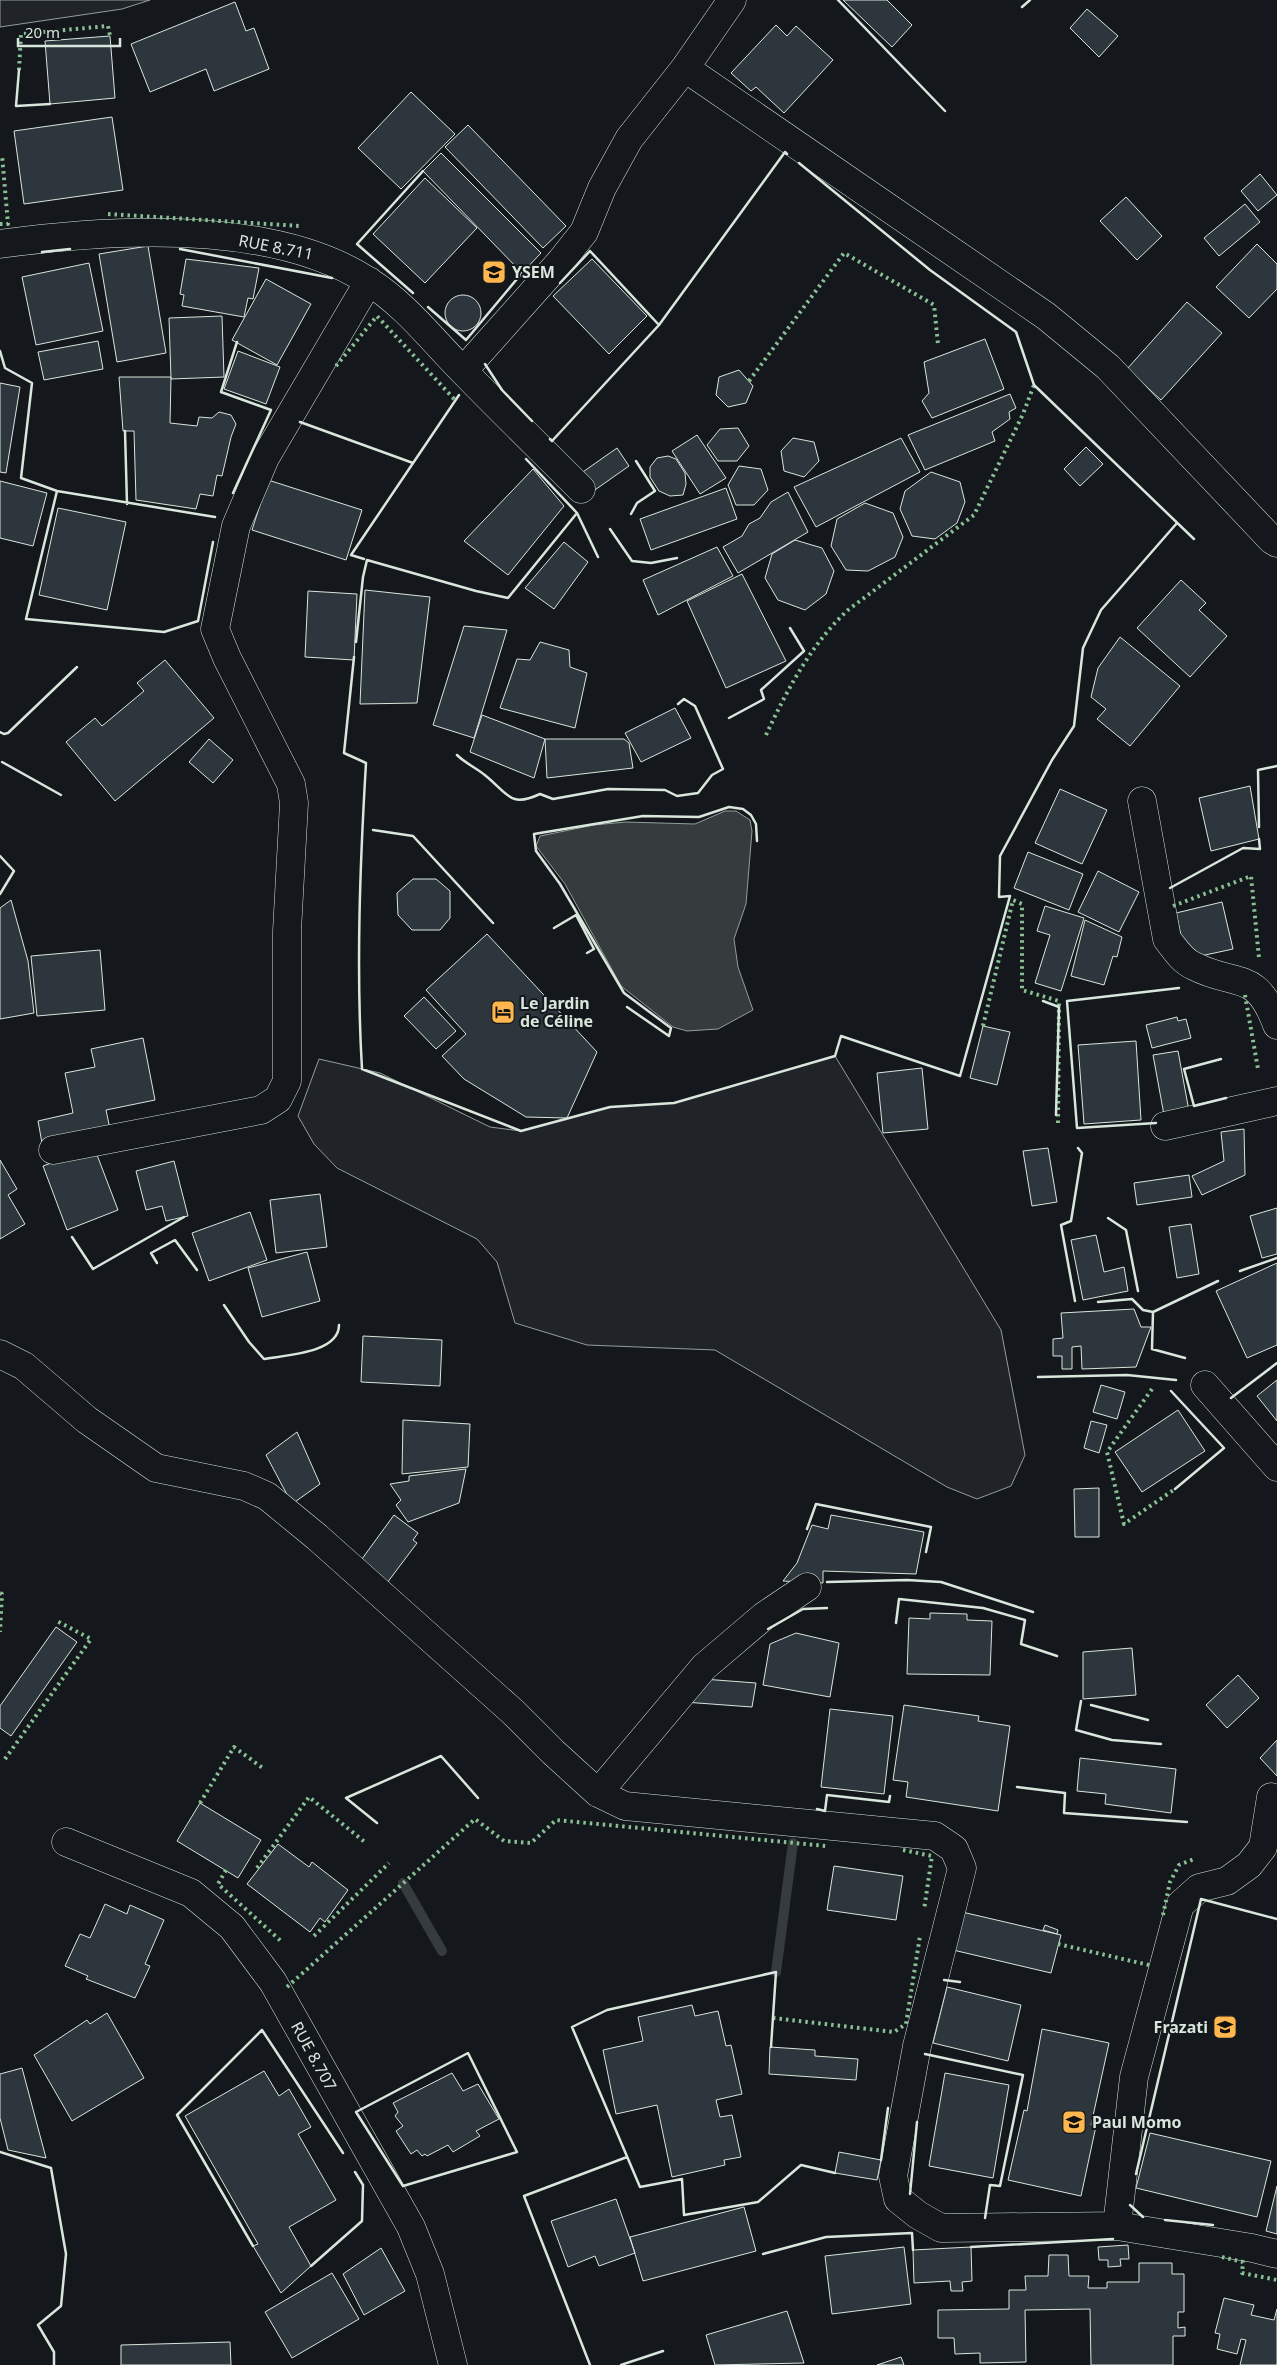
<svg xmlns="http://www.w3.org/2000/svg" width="1277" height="2365" viewBox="0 0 1277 2365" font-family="'Noto Sans',sans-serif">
	<rect width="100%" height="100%" fill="#14181c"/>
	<!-- green -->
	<path fill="#202428" stroke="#939e99" d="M0 0H150L122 9 0 27Z
		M835 1056 1001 1330 1025 1455 1011 1486 977 1499 947 1487 715 1350 587 1345 515 1323 497 1262 477 1239 337 1168 314 1144 298 1116 319 1059 380 1073 490 1127 521 1131 610 1107 674 1103Z"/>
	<!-- water -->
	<path fill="#363b3e" stroke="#939e99" d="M725 811H736L750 820 752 831 746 904 734 939 738 967 753 1010 718 1029 687 1031 673 1027 621 986 565 884 536 846 540 836 594 825 626 822 695 824Z"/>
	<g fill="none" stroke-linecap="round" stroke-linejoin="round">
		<!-- stream -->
		<path stroke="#363b3e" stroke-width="10" d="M403 1883 442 1951
			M776 1972 793 1843"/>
	</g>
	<!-- building -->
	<path fill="#2c363c" stroke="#d8e6dc" d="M843 0H887L912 25 892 47Z
		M235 2 246 31 254 28 269 69 214 91 206 69 150 92 131 44Z
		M1087 9 1118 36 1099 57 1070 28Z
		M776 25 787 36 796 26 833 60 784 113 756 87 751 91 731 73Z
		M110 36 115 98 50 104 45 41Z
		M411 92 455 134 401 189 358 148Z
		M112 117 123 190 24 204 14 131Z
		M468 125 566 226 543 248 445 147Z
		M441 153 541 253 522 273 423 171Z
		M1260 174 1277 195 1258 211 1241 191Z
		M425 178 477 228 425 283 373 234Z
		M1126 197 1162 236 1137 260 1100 221Z
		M1245 204 1260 222 1219 256 1204 238Z
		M1257 244 1277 264V289L1249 318 1216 287Z
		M148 246 166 353 117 362 99 254Z
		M186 259 259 268 253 299 248 298 244 317 182 306 184 295 180 294Z
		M592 259 647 316 609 354 553 296Z
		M89 263 103 331 36 345 22 277Z
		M266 279 311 304 277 365 232 340Z
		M445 313a18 18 0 1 1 36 0a18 18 0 1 1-36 0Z
		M1187 302 1222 333 1161 400 1127 369Z
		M222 316 224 377 171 379 169 318Z
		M985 339 1004 389 932 418 922 401 929 393 924 362Z
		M98 341 103 369 44 380 38 352Z
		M238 351 280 367 266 404 224 389Z
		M739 370 753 386 746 403 728 407 716 395 719 377Z
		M119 377H171L170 423 197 426 199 417 212 418 219 412 231 415 236 424 231 437 222 476 217 475 213 496 200 494 196 509 136 500 134 431H123Z
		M0 383 20 387 6 473 0 472Z
		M1010 394 1016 408 1009 412 1010 419 992 432 995 441 925 470 908 435Z
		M738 428 749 446 737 461H718L707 445 720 429Z
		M697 435 726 478 700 494 672 451Z
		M793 438 814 442 819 461 804 477 784 471 781 451Z
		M901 438 920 472 816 527 794 487Z
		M1086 447 1103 464 1080 486 1064 469Z
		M617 448 629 466 592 492 580 474Z
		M668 456 676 459 685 473 686 484 683 495 670 496 659 491 650 477V467L657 458Z
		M739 466 761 469 768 490 754 505H736L728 485Z
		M533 469 564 506 508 575 464 541Z
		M931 472 960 482 965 502 957 523 935 539 912 536 900 509 905 491Z
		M268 480 362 510 346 560 252 530Z
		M0 481 47 493 33 546 0 538Z
		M726 488 737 519 651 550 640 519Z
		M788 492 808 532 738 573 723 547 742 536 749 524 760 518 771 502Z
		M865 503 893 513 903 537 895 557 868 571 846 570 831 546 837 519Z
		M58 508 126 522 107 610 39 595Z
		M795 540 822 548 834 571 826 594 805 610 778 600 765 578 772 554Z
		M564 542 588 562 554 609 525 588Z
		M717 547 733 576 658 615 643 580Z
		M742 574 786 661 726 688 687 601Z
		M1181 580 1206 603 1199 610 1227 636 1190 677 1137 628Z
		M365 590 430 597 417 703 360 704Z
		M308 591 357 594 354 660 305 657Z
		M464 626 507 630 474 738 433 725Z
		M1120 637 1180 686 1130 746 1097 719 1106 709 1091 697 1098 668Z
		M540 642 569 650 570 667 587 673 575 728 500 708 517 659 530 660Z
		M165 660 214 718 115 801 66 742 95 718 102 726 144 691 137 683Z
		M675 708 691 738 641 762 625 733Z
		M482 715 545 739 534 778 470 752Z
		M209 739 233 760 213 783 189 762Z
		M545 739H624L629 743 633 768 547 778Z
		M1250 786 1259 839 1211 851 1199 798Z
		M1060 789 1107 810 1082 864 1035 843Z
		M1028 852 1083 874 1069 910 1014 888Z
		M1098 871 1139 892 1119 932 1078 912Z
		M413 879H436L450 891V918L440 930H412L398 915 397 893Z
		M11 900 28 961 34 1013 0 1019V908Z
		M1222 902 1233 949 1196 957 1184 949 1176 913Z
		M1045 906 1084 918 1061 991 1035 983 1050 935 1037 931Z
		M1085 920 1122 937 1117 957 1113 956 1104 985 1071 976Z
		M487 934 597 1052 567 1118 526 1117 464 1079 442 1056 466 1034 426 990Z
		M100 950 105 1010 37 1016 31 956Z
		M424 997 456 1031 436 1049 404 1016Z
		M1177 1017 1178 1021 1186 1019 1191 1038 1152 1048 1146 1025Z
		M983 1026 1010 1032 997 1085 970 1078Z
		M143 1038 155 1100 106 1110 110 1129 42 1143 38 1121 73 1113 65 1073 95 1067 91 1049Z
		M1136 1041 1141 1120 1084 1124 1078 1045Z
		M1178 1051 1189 1111 1164 1115 1153 1055Z
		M922 1068 928 1129 883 1133 877 1073Z
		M1244 1129 1245 1175 1202 1195 1192 1176 1224 1161 1221 1132Z
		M94 1147 118 1210 67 1230 43 1166Z
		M1048 1148 1057 1202 1032 1206 1023 1151Z
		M0 1160 17 1189 8 1195 25 1224 0 1239Z
		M174 1161 188 1216 166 1221 162 1206 146 1210 136 1171Z
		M1189 1175 1192 1197 1137 1205 1134 1183Z
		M320 1194 327 1247 276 1253 270 1200Z
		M1277 1208V1254L1262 1258 1250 1216Z
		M250 1212 267 1260 209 1281 192 1233Z
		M1191 1224 1199 1274 1177 1278 1169 1227Z
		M1096 1235 1104 1272 1124 1267 1128 1291 1083 1300 1071 1240Z
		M307 1252 320 1301 262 1317 248 1268Z
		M1277 1263V1345L1247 1358 1216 1291Z
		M1134 1309 1141 1327H1151L1136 1367 1082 1369 1081 1346 1072 1347V1369H1062V1356H1053V1339L1063 1338 1061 1313Z
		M363 1336 442 1340 440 1386 361 1382Z
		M1277 1380V1421L1257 1396Z
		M1101 1385 1125 1392 1117 1419 1093 1412Z
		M1178 1410 1205 1451 1142 1492 1115 1452Z
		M403 1420 470 1424 468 1467 402 1474Z
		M1091 1421 1107 1425 1099 1453 1084 1448Z
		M297 1432 320 1484 292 1504 266 1455Z
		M466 1469 459 1503 408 1522 396 1505 401 1500 390 1484 409 1481V1476Z
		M1099 1488V1537H1075L1074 1489Z
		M394 1515 418 1533 413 1540 417 1543 387 1583 359 1563Z
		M831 1515 924 1532 916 1574 823 1571V1583L783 1581 797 1563 812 1525 828 1529Z
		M930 1613 967 1614V1620L992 1621 990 1675 907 1674 909 1618 930 1619Z
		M56 1627 77 1642 11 1736 0 1728V1706Z
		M796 1633 839 1643 830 1697 763 1685 770 1644Z
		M1132 1648 1136 1695 1083 1699V1652Z
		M1238 1675 1259 1698 1227 1728 1206 1705Z
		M703 1679 756 1683 752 1707 684 1702Z
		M904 1705 979 1716 978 1721 1010 1726 998 1811 906 1797 908 1782 893 1780Z
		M830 1709 893 1716 884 1794 821 1787Z
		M1277 1740V1776L1260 1758Z
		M1080 1758 1176 1769 1171 1813 1105 1804 1106 1794 1077 1791Z
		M200 1803 261 1840 238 1878 177 1841Z
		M278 1844 309 1867 312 1862 348 1890 325 1922 320 1918 310 1932 247 1884Z
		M834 1866 903 1876 896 1920 827 1910Z
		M105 1904 127 1914 130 1905 164 1920 145 1964 150 1966 135 1998 86 1979 88 1976 65 1966 80 1934 90 1938Z
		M962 1912 1061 1935 1051 1973 953 1950Z
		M1045 1925 1058 1930 1057 1934 1043 1930Z
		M947 1987 1021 2005 1008 2061 933 2043Z
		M692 2005 695 2016 718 2011 726 2046 731 2045 742 2094 716 2100 720 2117 732 2115 741 2157 724 2160 725 2165 672 2177 657 2105 616 2114 603 2050 643 2041 638 2017Z
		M107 2013 144 2078 72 2121 34 2055 87 2020 90 2024Z
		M1042 2029 1109 2043 1091 2125 1096 2126 1081 2196 1008 2180 1024 2110 1027 2111Z
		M770 2047 815 2050V2056L858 2059 856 2080 769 2074Z
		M22 2068 46 2158 8 2150 0 2118V2074Z
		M264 2071 279 2096 289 2089 311 2127 298 2134 336 2200 289 2227 311 2266 281 2293 253 2246 258 2244 185 2116Z
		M452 2073 463 2091 478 2084 499 2119 476 2131 480 2136 453 2152 448 2145 427 2156 425 2154 422 2156 417 2150 411 2154 396 2131 403 2126 395 2116 398 2112 393 2103Z
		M945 2073 1009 2085 993 2178 929 2166Z
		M1150 2133 1271 2161 1257 2217 1136 2188Z
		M839 2152 881 2160 877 2180 835 2173Z
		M1277 2186V2234L1266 2231Z
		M616 2199 635 2253 599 2266 595 2256 568 2267 551 2221Z
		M744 2207 756 2251 643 2281 630 2237Z
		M1128 2245 1129 2259H1120L1121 2266 1108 2267V2260H1099L1098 2247Z
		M904 2247 911 2304 832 2314 825 2256Z
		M971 2247 972 2281 962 2282 963 2291H951L950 2281 914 2283 913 2250Z
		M381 2248 405 2291 364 2315 343 2274Z
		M1049 2255H1068L1069 2276H1089L1088 2288H1107V2282H1139V2263H1172V2274H1184V2312H1178V2328L1185 2327V2336H1173V2365H1091L1090 2309 1025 2310 1026 2362 980 2363V2353L955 2354 954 2338H938V2310L1009 2309V2290H1026L1025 2276H1048Z
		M332 2273 359 2319 292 2358 265 2312Z
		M1224 2298 1254 2305 1251 2315 1274 2320 1277 2309V2365H1240L1246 2340 1241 2339 1237 2354 1217 2349 1220 2334 1215 2333Z
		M787 2311 804 2363 715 2365 706 2335Z
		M230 2342 231 2365H121V2345Z
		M901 2357 904 2365H877Z"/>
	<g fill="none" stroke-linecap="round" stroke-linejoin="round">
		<!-- minor casing -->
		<g stroke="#d8e6dc" stroke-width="29">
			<path id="minor" d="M685 68 1046 316 1108 367 1272 540 1277 543
				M0 244C110 229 271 218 368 281 405 304 433 341 464 372 502 411 542 450 581 489
				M463 371 561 261 584 232 602 188 629 139 685 68 732 0
				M1142 801 1167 939C1175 949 1182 961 1194 966 1237 988 1256 968 1277 1025
				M1165 1126 1277 1101
				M53 1150 261 1110 278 1099 287 1081V931L294 803 291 784 227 658 215 629 236 526 265 458 369 281
				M0 1354 24 1366 87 1420 156 1468 244 1486 267 1496 317 1537 513 1712 553 1752 598 1793 625 1806 935 1836 954 1849 962 1868 917 2046 893 2176 898 2199 918 2215 941 2228 1117 2226 1252 2248 1277 2254
				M1205 1385 1277 1467
				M598 1793 704 1667 764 1616 807 1587
				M66 1842 191 1893 232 1927 273 1982 411 2227 430 2274 453 2365
				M1117 2226 1134 2077 1180 1905 1199 1888 1227 1881 1249 1865 1263 1847 1271 1797"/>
		</g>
		<!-- minor -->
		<use href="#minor" stroke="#14181c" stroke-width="28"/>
		<!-- hedge -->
		<path stroke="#8ac095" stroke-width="4" stroke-dasharray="2.5 4" stroke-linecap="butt" d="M19 70 21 34 108 26 110 36
			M108 214 300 226
			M0 224H8L2 155
			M336 366 377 316 455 400
			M749 381 844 253 934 305 938 344
			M766 735C787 690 811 644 848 610L974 515 1023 414 1034 385
			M1173 906 1251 876 1259 958
			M1245 995 1258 1069
			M983 1026 1013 900 1022 904V990L1059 1001 1058 1123
			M1152 1389 1107 1452 1124 1524 1175 1489
			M0 1593 2 1594 0 1632
			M5 1759 91 1639 55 1620
			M200 1803 234 1747 264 1769
			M903 1850 932 1856 924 1910
			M257 1868 309 1797 366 1843
			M226 1870 218 1884 282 1942
			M1163 1915 1170 1882 1179 1865 1194 1859
			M314 1936 389 1863
			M1058 1944 1153 1966
			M287 1987 475 1819 504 1841 531 1843 556 1820 826 1846
			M773 2018 894 2032 906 2024 920 1936
			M1222 2257 1243 2262 1242 2273 1277 2280"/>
		<!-- wall -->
		<path stroke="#d8e6dc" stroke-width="2.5" d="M838 0 945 111
			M1022 7 1030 0
			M19 70 16 106 50 104
			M799 163 930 270 1016 332 1034 385 1194 539
			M180 249 332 278
			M42 252 70 249
			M560 283 590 251 659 325
			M413 293 357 244 423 171
			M428 307 466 340 522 273
			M0 351 5 368 32 383 21 478 57 491 215 517
			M485 364 502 390 532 421
			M300 422 413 463
			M125 431 127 504
			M550 439 552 441 659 325 785 152 787 154
			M526 459 577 513 598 557
			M57 491 26 619 164 632 198 621 213 542
			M233 493 271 410 221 392 237 342
			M631 514 637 503 655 491 636 461
			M610 529 632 561 651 563 677 558
			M364 559 351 555 459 395
			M356 642 363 577 367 560 476 591 508 598 577 513
			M354 657 344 753 366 763C360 864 356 967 362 1069L521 1131 610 1107 674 1103 835 1056 841 1036 960 1076 1010 896 999 897 1000 856 1052 760 1074 726 1083 648 1101 610 1177 523
			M729 718 764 699 761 690 804 651 790 628
			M0 732 4 734 8 733 77 667
			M457 755C466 764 477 768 486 776 508 794 510 808 540 794L553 799 608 789 665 790 677 796 698 793 712 775 723 769 695 706 684 699 678 704
			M2 762 61 795
			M1259 827 1258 770 1277 766
			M373 830 413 836 493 923
			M0 856 14 871 0 894
			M1170 888 1243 848 1260 849 1259 839
			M554 928 576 915 594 949 587 953
			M1043 1001 1059 1007 1056 1115
			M627 1007 669 1036 671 1028 624 993 560 884 536 851 534 834 643 816 699 817 729 807 743 809 751 815 756 824 757 841
			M1221 1059 1184 1069 1194 1106 1226 1098
			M1156 1123 1077 1128 1067 1001 1179 988
			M1108 1218 1126 1230 1138 1291
			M72 1237 93 1269 184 1217
			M157 1263 151 1253 175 1240 197 1270
			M1240 1271 1277 1258
			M1075 1301 1061 1225 1071 1221 1082 1153 1078 1148
			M1098 1302 1132 1299 1143 1310 1153 1312 1218 1281
			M224 1305 249 1342 264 1359C286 1355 339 1353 339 1325
			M1153 1312 1152 1349 1185 1358
			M1038 1377 1127 1375 1176 1380
			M1171 1391 1224 1448 1175 1489
			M1231 1398 1277 1363
			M807 1529 816 1504 931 1527 926 1552
			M827 1582 907 1580 941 1582 1033 1612
			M896 1623 899 1599 983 1608 1025 1620 1021 1644 1057 1656
			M768 1629 803 1609 827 1608
			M1081 1701 1076 1730 1112 1740 1161 1744
			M1091 1705 1148 1720
			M1017 1787 1065 1793 1064 1813 1187 1822
			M817 1809 825 1811 827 1795 889 1802 890 1796
			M377 1823 346 1798 441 1756 478 1798
			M944 1980 960 1982
			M771 2047 776 1972 607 2010 572 2027 640 2187 682 2179 684 2215 758 2202 801 2165 835 2173
			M468 2053 517 2152 403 2186 356 2112Z
			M925 2054 1023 2075 1000 2186 990 2185 985 2218
			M0 2152 51 2168 66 2254 61 2306 38 2325 54 2352V2365
			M881 2160 888 2108
			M1136 2174 1201 1899 1277 1919
			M910 2194 917 2122
			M1130 2205 1143 2217
			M1165 2220 1213 2225
			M253 2246 177 2115 262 2030 343 2153
			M971 2247 1113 2239
			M763 2254 826 2237 912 2233 913 2250
			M311 2266 362 2221 363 2185 355 2172
			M590 2365 524 2196 627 2157
			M621 2365 663 2351"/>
	</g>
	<!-- icons -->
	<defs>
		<g id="university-square" transform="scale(1.25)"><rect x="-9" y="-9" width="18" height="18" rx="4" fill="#ffb74d" stroke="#14181c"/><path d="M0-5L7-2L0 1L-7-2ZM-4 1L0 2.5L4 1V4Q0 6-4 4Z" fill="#111"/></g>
		<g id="hotel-square" transform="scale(1.25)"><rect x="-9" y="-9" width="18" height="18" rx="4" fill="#ffb74d" stroke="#14181c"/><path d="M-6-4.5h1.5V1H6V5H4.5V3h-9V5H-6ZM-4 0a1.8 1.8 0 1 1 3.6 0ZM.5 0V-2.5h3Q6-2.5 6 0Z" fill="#111"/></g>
	</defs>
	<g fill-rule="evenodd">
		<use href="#university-square" x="494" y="272"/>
		<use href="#hotel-square" x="503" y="1012"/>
		<use href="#university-square" x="1225" y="2027"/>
		<use href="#university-square" x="1074" y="2122"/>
	</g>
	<g text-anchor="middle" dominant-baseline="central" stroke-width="4" stroke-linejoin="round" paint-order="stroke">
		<!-- street labels -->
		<g font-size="16" fill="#d8e6dc" stroke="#14181c">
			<text transform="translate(276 247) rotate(11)">RUE 8.711</text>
			<text transform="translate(314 2056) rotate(61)">RUE 8.707</text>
		</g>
		<!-- poi labels -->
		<g font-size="16" font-weight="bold" fill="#d8e6dc" stroke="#14181c" text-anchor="start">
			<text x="512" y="272">YSEM</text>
			<text x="520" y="1003">Le Jardin<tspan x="520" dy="18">de Céline</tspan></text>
			<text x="1208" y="2027" text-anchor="end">Frazati</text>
			<text x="1092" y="2122">Paul Momo</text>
		</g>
	</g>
	<!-- scale -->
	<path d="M18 38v8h102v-8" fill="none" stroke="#d8e6dc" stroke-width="2.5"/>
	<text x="25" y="38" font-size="15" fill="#d8e6dc" stroke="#14181c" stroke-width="4" paint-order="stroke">20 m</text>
</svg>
